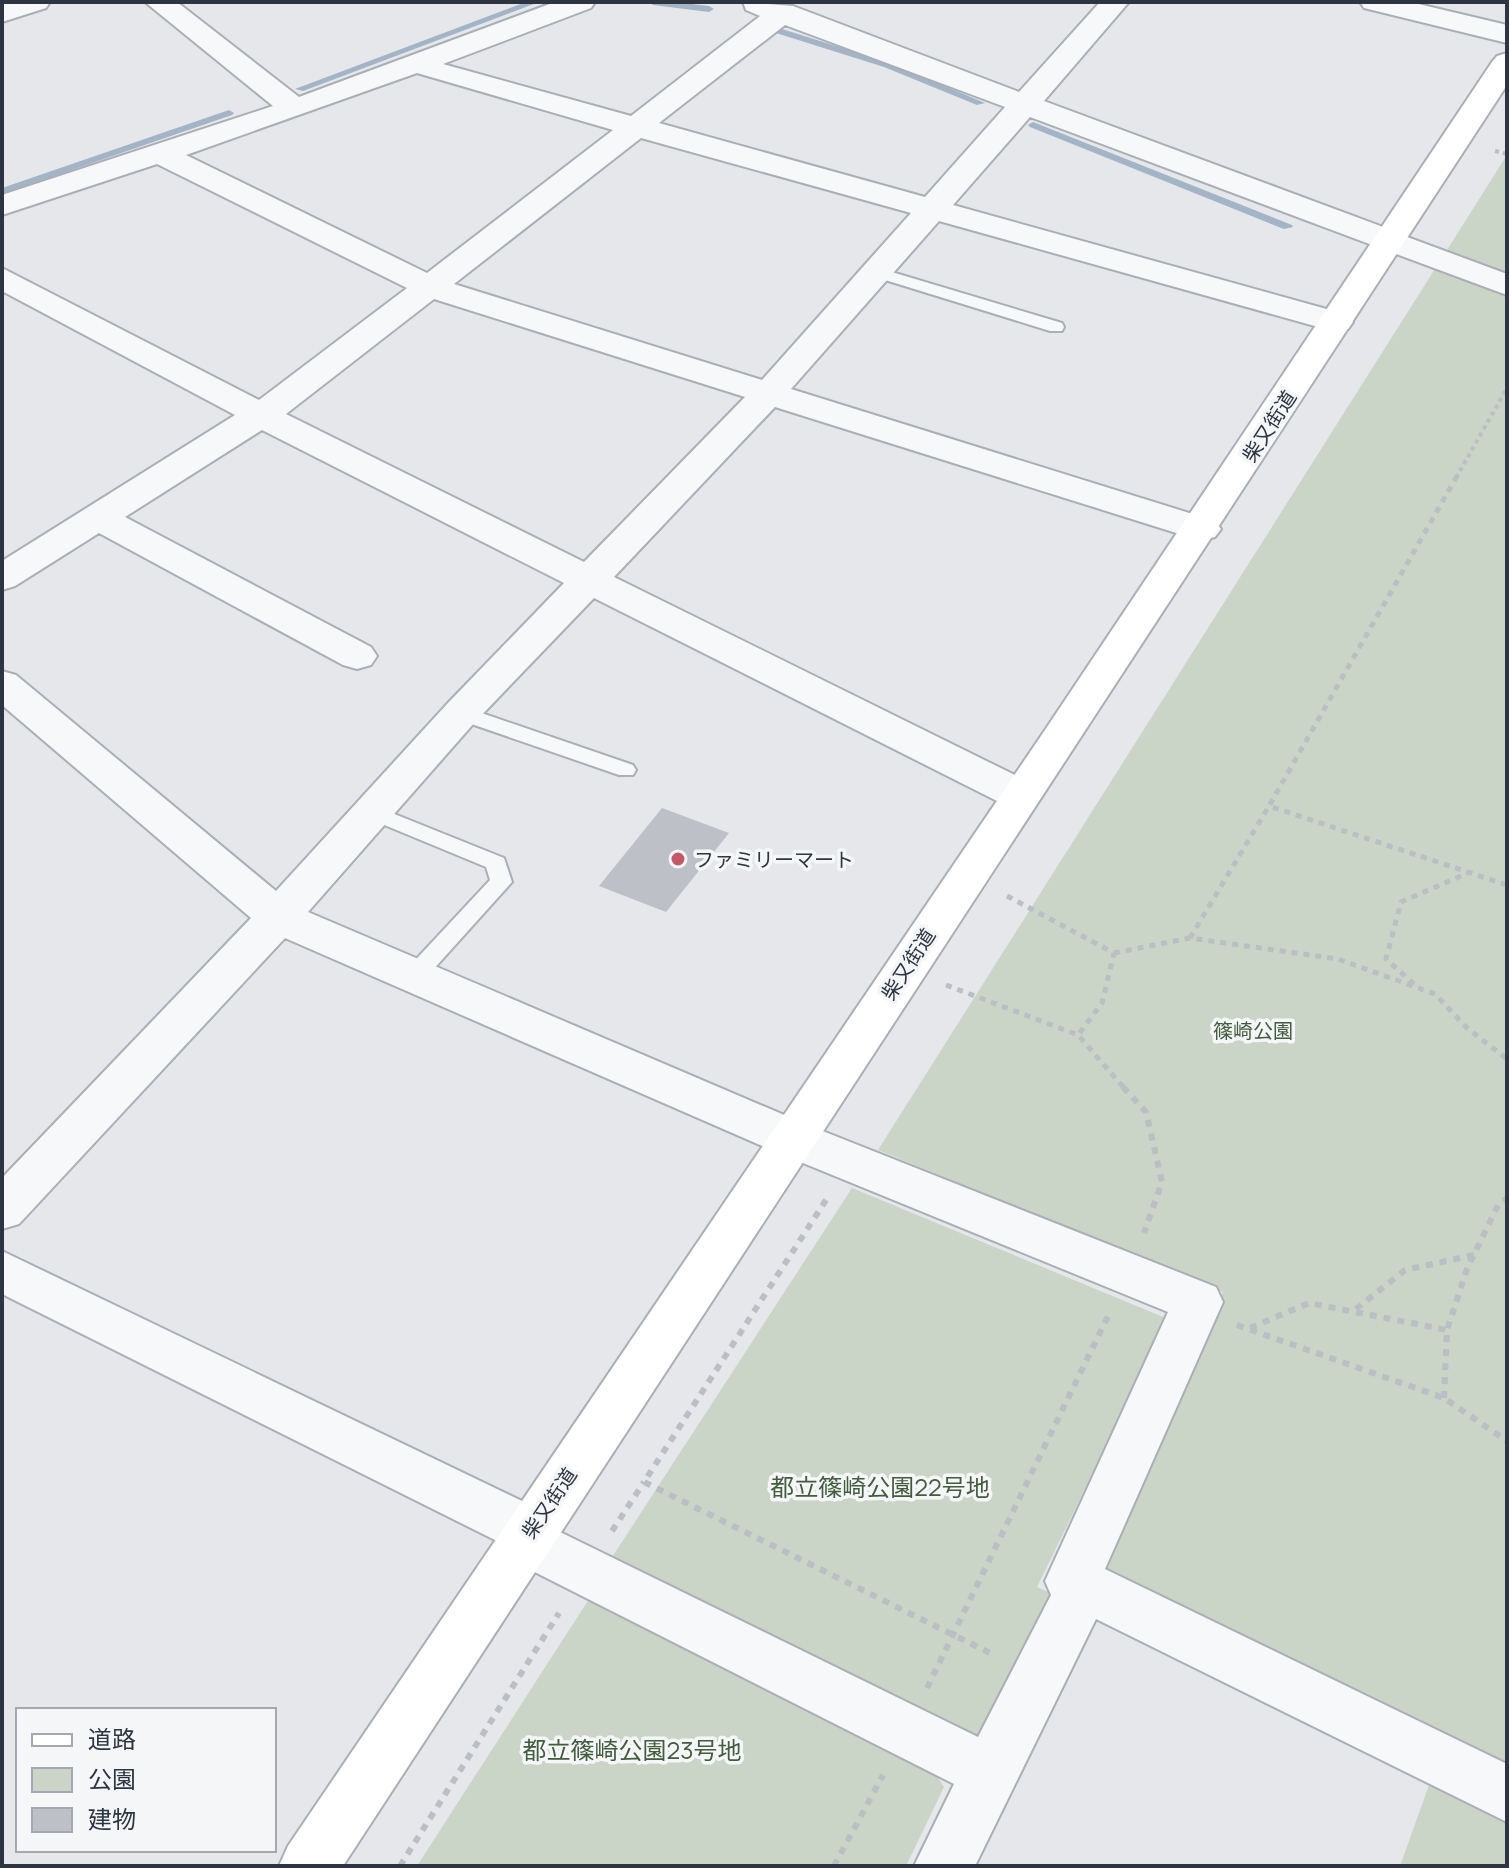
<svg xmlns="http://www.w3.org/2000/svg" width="1509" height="1868" viewBox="0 0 1509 1868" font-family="Manrope,'Noto Sans JP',sans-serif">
	<rect width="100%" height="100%" fill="#e5e7eb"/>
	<!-- green -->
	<path fill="#cad4c7" d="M1507 155V1773L1098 1576 1223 1292 878 1150Z
		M852 1188 1168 1319 1037 1587 1057 1596 985 1743 607 1565Z
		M591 1596 932 1768 944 1787 906 1866H417Z
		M1429 1785 1507 1822V1866H1400Z"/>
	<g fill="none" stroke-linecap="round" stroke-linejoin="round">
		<!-- stream -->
		<path fill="#a4b4c7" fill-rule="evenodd" d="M526 2H539L303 91 295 89Z
			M648 2H675L709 6 714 9 709 12 653 5Z
			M776 29H782L890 63 985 103 977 105 884 67 776 33Z
			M229 110 234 113 232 115 2 194V188Z
			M1033 122 1292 225 1293 227 1284 229 1030 127 1028 125Z"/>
	</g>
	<!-- building -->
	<path fill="#bdc0c7" d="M662 808 729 833 666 912 599 886Z"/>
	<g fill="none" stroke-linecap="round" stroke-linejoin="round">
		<!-- service casing -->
		<g stroke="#aaaeb5" stroke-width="4">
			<path id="service" d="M875 267 1062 323 1064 327 1062 331H1050L869 275V269Z
				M461 706 633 765 636 770 633 775H619L454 718 451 713Z
				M372 805 504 858 512 882 422 982H406L403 976 406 970 490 880 486 867 365 817 362 812 365 807Z"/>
		</g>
		<!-- minor casing -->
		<g stroke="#aaaeb5" stroke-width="4">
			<path id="minor" d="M7 2H50L46 8 2 22V4Z
				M145 2H177L299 97 555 2H595L591 8 443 64 631 116 760 16 746 10 743 2 793 6 1019 92 1100 2H1129L1044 101 1402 234 1407 241 1402 248 1391 251 1380 248 1030 117 953 205 1348 315 1353 322 1348 329 1336 332 939 221 791 389 1215 521 1221 529 1215 537 1202 540 1189 537 775 407 614 577 1035 785 1041 795 1035 805 1020 809 1005 805 594 598 475 722 308 912 810 1126 1216 1287 1223 1302 1105 1569 1507 1764V1822L1096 1619 975 1866H914L954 1784 505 1557 497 1541 2 1294V1251L549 1514 556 1530 978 1737 1051 1595 1045 1581 1168 1312 776 1152 285 938 19 1224 2 1229V1178L251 918 2 705V671L16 675 276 891 447 704 564 583 262 430 125 517 371 647 377 656 371 665 357 669 343 665 99 533 15 586 2 590V561L235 415 2 291V268L259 400 407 288 157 164 2 215V195L273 106ZM785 25 1005 107 925 197 659 123ZM417 73 613 130 427 273 186 155ZM641 138 911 213 762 380 454 284ZM434 299 745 397 584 562 286 414Z
				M1360 2H1410L1507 25V43L1364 8Z"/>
		</g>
		<!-- tertiary casing -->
		<g stroke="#aaaeb5" stroke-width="4">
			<path id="tertiary" d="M1391 231 1507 274V295L1380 248 1375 241 1380 234Z"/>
		</g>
		<!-- secondary casing -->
		<g stroke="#aaaeb5" stroke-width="4">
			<path id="secondary" d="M1507 53V85L343 1866H279L288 1846 1045 730 1492 62 1497 56Z"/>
		</g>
		<!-- path-far2 -->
		<path stroke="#bbbec3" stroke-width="4" stroke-dasharray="4 4" stroke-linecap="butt" d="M1495 151 1507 154
			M1456 478 1507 388"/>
		<!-- path-far1 -->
		<path stroke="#bbbec3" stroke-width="5" stroke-dasharray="6 6" stroke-linecap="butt" d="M1457 476 1269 806 1507 885
			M1007 896 1114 953 1102 1003 1078 1035
			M1190 938 1269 806
			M1114 953 1190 938 1338 959 1435 994 1467 1028 1507 1059
			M1414 984 1386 959 1401 902 1468 873
			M946 985 1078 1035 1125 1089"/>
		<!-- path -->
		<path stroke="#bbbec3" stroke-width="6" stroke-dasharray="7 7" stroke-linecap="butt" d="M1123 1087 1146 1112 1162 1182 1144 1233
			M826 1200 644 1482 994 1655
			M1356 1309 1405 1270 1474 1255
			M1237 1325 1444 1398 1507 1441
			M1250 1328 1309 1303 1447 1330
			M1444 1398 1447 1330 1467 1269 1499 1203 1507 1198
			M612 1531 644 1482
			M927 1688 1110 1312
			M400 1866 559 1613
			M834 1866 883 1775"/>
		<!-- service -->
		<use href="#service" fill="#f7f8fa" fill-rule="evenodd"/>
		<!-- minor -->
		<use href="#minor" fill="#f7f8fa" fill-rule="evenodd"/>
		<!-- tertiary -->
		<use href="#tertiary" fill="#f7f8fa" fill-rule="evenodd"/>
		<!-- secondary -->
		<use href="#secondary" fill="#fff" fill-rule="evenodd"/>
	</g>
	<!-- markers -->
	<circle fill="#c15966" stroke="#f5f6f8" stroke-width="3" cx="678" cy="859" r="8"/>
	<g text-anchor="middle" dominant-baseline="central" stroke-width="7" stroke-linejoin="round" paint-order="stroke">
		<!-- street labels -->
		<g font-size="20" fill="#2e3542" stroke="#f5f6f8">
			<text transform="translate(1269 426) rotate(-57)">柴又街道</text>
			<text transform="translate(908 964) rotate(-57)">柴又街道</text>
			<text transform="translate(549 1503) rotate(-56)">柴又街道</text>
		</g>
		<!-- poi labels -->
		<g font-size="20" fill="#2e3542" stroke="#f5f6f8" text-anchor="start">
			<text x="694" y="859">ファミリーマート</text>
		</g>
		<!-- park labels -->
		<g font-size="20" fill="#425c3d" stroke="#f5f6f8">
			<text x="1253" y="1030">篠崎公園</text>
		</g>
		<!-- near-park labels -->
		<g font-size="24" fill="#425c3d" stroke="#f5f6f8">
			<text x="880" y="1486">都立篠崎公園22号地</text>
			<text x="632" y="1749">都立篠崎公園23号地</text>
		</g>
	</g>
	<!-- border -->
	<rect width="1509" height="1868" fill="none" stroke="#2e3542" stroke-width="8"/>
	<!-- legend -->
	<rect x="16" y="1708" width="260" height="144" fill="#f5f6f8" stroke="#a5a9af" stroke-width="2"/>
	<rect x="32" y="1734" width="40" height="12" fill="#ffffff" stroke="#a5a9af" stroke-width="2"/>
	<text x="88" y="1748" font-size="24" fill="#2e3542">道路</text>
	<rect x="32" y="1768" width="40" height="24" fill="#cad4c7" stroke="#a5a9af" stroke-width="2"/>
	<text x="88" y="1788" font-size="24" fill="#2e3542">公園</text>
	<rect x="32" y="1808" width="40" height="24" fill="#bdc0c7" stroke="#a5a9af" stroke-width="2"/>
	<text x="88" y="1828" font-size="24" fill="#2e3542">建物</text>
</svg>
